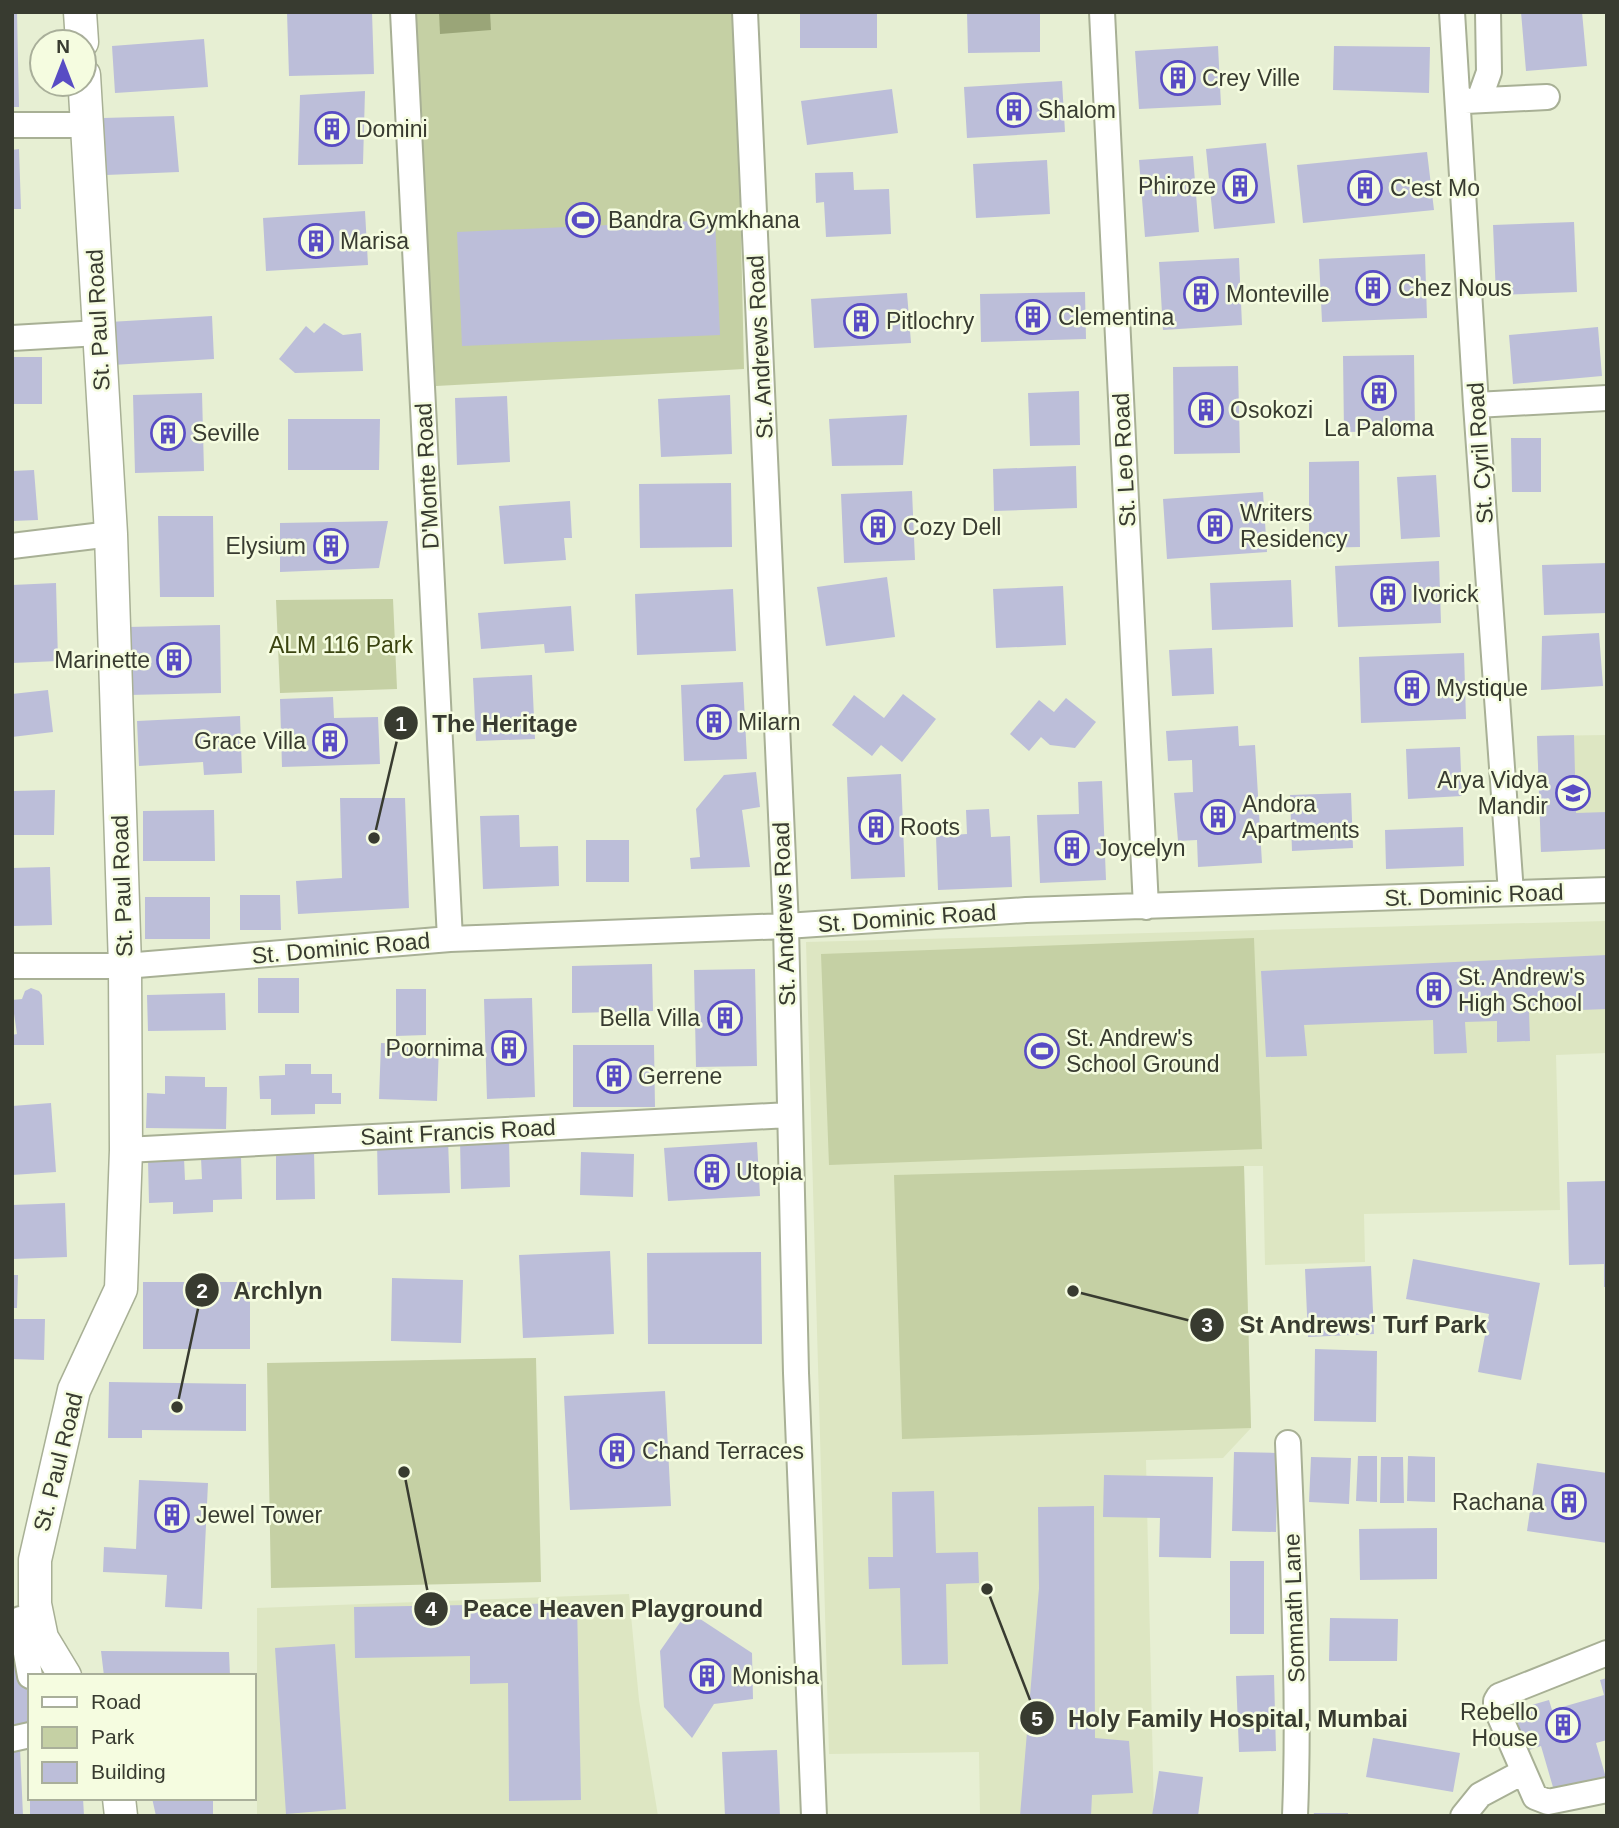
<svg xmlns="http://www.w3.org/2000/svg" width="1619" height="1828" viewBox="0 0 1619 1828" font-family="Helvetica,sans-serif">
	<rect width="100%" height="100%" fill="#e7efd3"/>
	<!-- built -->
	<path fill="#dde6c2" d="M1607 735V849L1541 852 1537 736Z
		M1607 921V1053L1556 1055 1560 1210 1364 1214 1365 1262 1265 1265 1263 1166H1244L1251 1428 1223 1458 1146 1460 1154 1816H980L979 1752 829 1754 806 942Z
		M629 1594 639 1700 658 1816H257V1608Z"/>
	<!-- green -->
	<path fill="#c5d0a4" d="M411 12H736L744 369 436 386Z
		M393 599 397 689 280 693 276 600Z
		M1254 938 1262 1149 829 1165 821 954Z
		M1244 1166 1251 1428 902 1439 894 1175Z
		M536 1358 541 1582 271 1588 267 1363Z"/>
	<!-- water -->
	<path fill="#9aa578" d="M439 12H490L491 30 440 34Z"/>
	<!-- building -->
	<path fill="#bcbed9" d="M12 12H17L19 107H12Z
		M287 12H372L374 74 289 76Z
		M800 12H877V48H800Z
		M967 12H1040V52L968 53Z
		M1521 12H1582L1587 66 1526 71Z
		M204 39 208 87 115 93 112 46Z
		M1218 46 1221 105 1139 109 1135 51Z
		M1334 46 1430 47 1429 93 1333 90Z
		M1062 81 1065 132 967 138 964 87Z
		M892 89 898 133 807 145 801 101Z
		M365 91 363 164 298 165 300 95Z
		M174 116 179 172 106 175 103 118Z
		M1266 143 1275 223 1214 229 1206 149Z
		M19 149 21 209H12V150Z
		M1427 152 1434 210 1303 223 1297 165Z
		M1193 156 1199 232 1145 237 1139 160Z
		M1047 160 1050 214 976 218 973 164Z
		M853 172 854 190 889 189 891 234 826 237 824 202 816 203 815 173Z
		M365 211 368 265 266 271 263 218Z
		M715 220 720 335 462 346 457 232Z
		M1574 222 1577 292 1496 295 1493 225Z
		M1425 254 1427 318 1322 322 1319 259Z
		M1239 258 1242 325 1163 330 1159 262Z
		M1085 292 1086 339 981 342 980 294Z
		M907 293 911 343 814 348 811 299Z
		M212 316 214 359 112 365 109 322Z
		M324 323 343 335 361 333 363 371 295 373 279 359 306 326 314 333Z
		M1598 327 1602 376 1513 384 1509 335Z
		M1414 355 1415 431 1344 432 1343 356Z
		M12 357H42V404H12Z
		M1238 366 1240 453 1174 454 1173 367Z
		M1079 391 1080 445 1030 446 1028 393Z
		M202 393 204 471 135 473 133 395Z
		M730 395 732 454 661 457 658 399Z
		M507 396 510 462 457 465 455 398Z
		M907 415 903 465 832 466 829 419Z
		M288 419H380L379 470H288Z
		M1511 438H1541V492H1512Z
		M1359 461 1360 547 1309 548V462Z
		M1076 466 1077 508 994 511 993 469Z
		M34 470 38 520 12 521V471Z
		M1436 475 1440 537 1401 539 1397 477Z
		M731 483 732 547 640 548 639 484Z
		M912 491 915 560 844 563 841 494Z
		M1263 492 1267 552 1167 559 1163 499Z
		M570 501 572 538H564L566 560 504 564 499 506Z
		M158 516H213L214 597H160Z
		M388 521 379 568 280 572V523Z
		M1439 561 1441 623 1338 627 1335 566Z
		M1607 563V613L1544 615 1542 565Z
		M887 577 895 637 826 646 817 587Z
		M1291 580 1293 627 1212 630 1210 583Z
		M56 583 58 661 12 663V585Z
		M1063 586 1066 645 996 648 993 589Z
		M733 589 736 651 637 655 635 594Z
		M571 606 574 651 545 653 544 644 481 649 478 613Z
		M220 625 221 693 128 695 127 627Z
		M1599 633 1603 686 1541 690 1542 636Z
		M1212 648 1214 694 1172 696 1169 650Z
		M1464 653 1466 719 1361 723 1359 657Z
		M532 675 535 739 476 741 473 678Z
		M743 682 747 759 684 761 681 685Z
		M48 690 53 732 12 737V694Z
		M903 694 936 719 902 762 881 745 872 756 832 725 854 695 884 718Z
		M333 697 334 718 378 717 380 764 282 767 280 699Z
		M1066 698 1096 722 1075 748 1050 745 1041 737 1029 751 1010 734 1039 700 1054 712Z
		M240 716 242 773 204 775 203 762 139 766 137 721Z
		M1238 726 1239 746 1255 745 1262 863 1198 867 1197 840 1178 841 1174 793 1193 792 1192 760 1168 761 1166 731Z
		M1574 735 1576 813 1607 812V849L1541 852 1537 736Z
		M1460 747 1462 796 1408 799 1406 749Z
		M756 772 760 807 742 810 750 867 691 869 690 858 700 857 696 809 724 775Z
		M901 774 905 877 851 879 847 777Z
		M1102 781 1106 880 1040 883 1037 815 1079 814 1078 782Z
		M55 790 54 835H12V791Z
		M1351 793 1353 848 1292 851 1290 795Z
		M340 798H405L409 908 298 914 296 881 342 878Z
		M989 809 991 837 1010 836 1012 887 938 890 936 836 967 834 966 810Z
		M214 810 215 861H143V811Z
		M519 815 520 847 558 846 559 886 483 889 480 816Z
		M1463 827 1464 866 1386 869 1385 830Z
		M586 840H629V882H586Z
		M50 867 52 925 12 926V868Z
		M240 895H280L281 930H240Z
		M145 897H210V939H145Z
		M1607 955V1009L1529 1012 1530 1041 1497 1042V1021L1465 1022 1467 1053 1434 1054 1433 1020 1304 1025 1307 1056 1266 1057 1261 971Z
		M652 964 653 1011 572 1013V966Z
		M755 969 757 1066 696 1067 694 970Z
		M258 978H299V1013H258Z
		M31 988 39 991 42 995 44 1045H12V1035L17 1034 12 1000 22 999 25 991Z
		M396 989H426V1035L396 1036Z
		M225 993 226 1030 148 1031 147 995Z
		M532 998 535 1097 487 1099 484 999Z
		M381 1043 439 1045 437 1101 379 1099Z
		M573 1045H654L655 1107H573Z
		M285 1064H311V1074H332V1093H341V1104H315V1114L271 1115V1099H260L259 1076 285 1075Z
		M165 1076 205 1077V1087H227L226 1129 146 1128 147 1093 165 1094Z
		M51 1103 56 1172 12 1175V1106Z
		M509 1138 510 1187 461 1189 460 1140Z
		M448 1140 450 1193 378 1195 377 1141Z
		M757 1142 760 1196 668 1201 664 1148Z
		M314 1151 315 1199 276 1200V1152Z
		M581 1152 634 1154 633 1197 580 1195Z
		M241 1156 242 1199 213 1200V1212L173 1214V1202L149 1203 148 1160 184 1158 185 1180 202 1179 201 1158Z
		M1607 1181V1287H1604V1264L1569 1265 1567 1182Z
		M65 1203 67 1257 12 1259V1205Z
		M610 1251 614 1334 523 1338 519 1255Z
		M761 1252 762 1344H648L647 1253Z
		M1413 1259 1540 1283 1521 1380 1478 1372 1489 1314 1406 1299Z
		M1371 1266 1374 1334 1308 1337 1305 1269Z
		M12 1275H18L17 1308H12Z
		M392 1278 463 1280 461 1343 391 1341Z
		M143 1282H250V1349H143Z
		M12 1319H45L44 1360 12 1359Z
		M1315 1349 1377 1351 1376 1422 1314 1421Z
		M109 1382 246 1384V1431L142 1430V1438H108Z
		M665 1391 671 1506 570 1510 564 1396Z
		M1234 1452 1278 1453 1276 1532 1232 1531Z
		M1358 1456H1377V1502L1356 1501Z
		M1408 1456 1435 1457V1502L1407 1501Z
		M1311 1457 1351 1458 1349 1504 1309 1502Z
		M1381 1457H1403L1404 1503H1380Z
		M1537 1463 1607 1473V1543L1527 1531Z
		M1104 1475 1213 1477 1211 1558 1159 1557 1160 1518 1103 1517Z
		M139 1480 208 1483 202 1609 165 1607 167 1575 103 1572 104 1547 136 1549Z
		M934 1491 936 1553 978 1552 979 1583 946 1584 948 1664 902 1665 900 1588 869 1589 868 1557H893L892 1492Z
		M1094 1506 1095 1738 1129 1741 1133 1793 1092 1795 1091 1816H1020L1039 1588 1038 1507Z
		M1437 1528V1579L1360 1580 1359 1529Z
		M1230 1561H1264V1634H1230Z
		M577 1603 581 1800 509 1801 508 1683 470 1684V1656L355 1658 354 1607Z
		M688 1611 752 1653 753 1699 714 1704 692 1738 664 1707 660 1651Z
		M1330 1618 1398 1619 1397 1661H1329Z
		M335 1644 346 1809 286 1814 275 1648Z
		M23 1650 30 1686V1728L12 1731V1652Z
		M101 1651 229 1652 230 1676H104Z
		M1274 1675 1276 1751 1239 1752 1236 1676Z
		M1607 1678V1740L1596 1743 1606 1778 1555 1794 1541 1746 1526 1751 1514 1710 1549 1700 1552 1710 1604 1695 1600 1680Z
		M1373 1738 1460 1753 1453 1792 1366 1777Z
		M20 1748 23 1816H12V1749Z
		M777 1750 780 1816H725L722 1752Z
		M1159 1771 1203 1777 1198 1816H1152Z
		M30 1798H83L84 1816H30Z
		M152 1798H213V1816H156Z
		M1314 1813H1348V1816H1313Z"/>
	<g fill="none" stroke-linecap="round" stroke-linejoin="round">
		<!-- minor casing -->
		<g stroke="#a8b095" stroke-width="28">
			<path id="minor" d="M403 12 450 939
				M745 12 786 926 796 1373 814 1816
				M1102 12 1146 907
				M1452 12 1476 405 1511 893
				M1479 100 1489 72 1488 12
				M1465 101 1547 97
				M12 125H87
				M12 338 99 333
				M1476 405 1607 398
				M12 546 111 534
				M12 966H125L450 939 786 926 1026 910 1607 890
				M126 1150 789 1115
				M1288 1443C1293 1567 1300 1691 1295 1816
				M20 1619 30 1676
				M1607 1653 1499 1696 1496 1701V1708L1535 1797 1548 1802 1607 1790
				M12 1739 30 1735
				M1463 1816 1480 1795 1523 1772"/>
		</g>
		<!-- tertiary casing -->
		<g stroke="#a8b095" stroke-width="35">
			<path id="tertiary" d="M80 12 82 42
				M65 1676 42 1638 35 1604V1560L74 1390 121 1289 126 1150 125 966 111 534 84 75
				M119 1798 121 1816"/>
		</g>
		<!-- minor -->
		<use href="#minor" stroke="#fff" stroke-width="24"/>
		<!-- tertiary -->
		<use href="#tertiary" stroke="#fff" stroke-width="32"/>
	</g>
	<!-- icons -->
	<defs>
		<g id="building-ring" transform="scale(1.75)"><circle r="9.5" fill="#f5fce0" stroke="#584cc4" stroke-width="1.5"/><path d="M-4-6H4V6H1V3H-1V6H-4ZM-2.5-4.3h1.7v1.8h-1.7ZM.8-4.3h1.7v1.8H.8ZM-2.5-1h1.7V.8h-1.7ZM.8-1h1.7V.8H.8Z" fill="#584cc4"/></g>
		<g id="stadium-ring" transform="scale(1.75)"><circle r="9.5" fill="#f5fce0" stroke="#584cc4" stroke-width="1.5"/><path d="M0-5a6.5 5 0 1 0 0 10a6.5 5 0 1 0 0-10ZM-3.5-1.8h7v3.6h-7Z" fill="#584cc4"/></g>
		<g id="school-ring" transform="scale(1.75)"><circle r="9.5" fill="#f5fce0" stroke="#584cc4" stroke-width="1.5"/><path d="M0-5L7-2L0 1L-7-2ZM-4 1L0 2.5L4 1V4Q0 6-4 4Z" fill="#584cc4"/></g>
	</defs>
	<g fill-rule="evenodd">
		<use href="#building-ring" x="1178" y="78"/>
		<use href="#building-ring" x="1014" y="110"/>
		<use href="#building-ring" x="332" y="129"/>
		<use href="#building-ring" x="1240" y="186"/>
		<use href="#building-ring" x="1365" y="188"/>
		<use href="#stadium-ring" x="583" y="220"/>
		<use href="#building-ring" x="316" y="241"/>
		<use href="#building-ring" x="1373" y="288"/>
		<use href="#building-ring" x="1201" y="294"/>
		<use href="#building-ring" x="1033" y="317"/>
		<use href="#building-ring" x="861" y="321"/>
		<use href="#building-ring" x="1379" y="393"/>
		<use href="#building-ring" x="1206" y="410"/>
		<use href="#building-ring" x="168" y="433"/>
		<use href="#building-ring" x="1215" y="526"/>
		<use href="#building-ring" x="878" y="527"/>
		<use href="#building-ring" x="331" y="546"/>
		<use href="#building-ring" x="1388" y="594"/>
		<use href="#building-ring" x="174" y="660"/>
		<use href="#building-ring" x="1412" y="688"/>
		<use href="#building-ring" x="714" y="722"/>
		<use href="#building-ring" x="330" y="741"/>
		<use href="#school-ring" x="1573" y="793"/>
		<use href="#building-ring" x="1218" y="817"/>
		<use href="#building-ring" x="876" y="827"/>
		<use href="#building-ring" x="1072" y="848"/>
		<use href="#building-ring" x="1434" y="990"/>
		<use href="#building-ring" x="725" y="1018"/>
		<use href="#building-ring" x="509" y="1048"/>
		<use href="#stadium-ring" x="1042" y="1051"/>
		<use href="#building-ring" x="614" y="1076"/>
		<use href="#building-ring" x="712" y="1172"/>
		<use href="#building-ring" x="617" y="1451"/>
		<use href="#building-ring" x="1569" y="1502"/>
		<use href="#building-ring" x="172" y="1515"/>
		<use href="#building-ring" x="707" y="1676"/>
		<use href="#building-ring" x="1563" y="1725"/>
	</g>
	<g text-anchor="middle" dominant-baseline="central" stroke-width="5" stroke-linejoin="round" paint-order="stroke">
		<!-- poi labels -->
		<g font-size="23" fill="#383b30" stroke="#f5fce0" text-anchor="start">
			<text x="1202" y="78">Crey Ville</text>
			<text x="1038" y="110">Shalom</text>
			<text x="356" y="129">Domini</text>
			<text x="1216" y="186" text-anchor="end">Phiroze</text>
			<text x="1390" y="188">C'est Mo</text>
			<text x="608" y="220">Bandra Gymkhana</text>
			<text x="340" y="241">Marisa</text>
			<text x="1398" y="288">Chez Nous</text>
			<text x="1226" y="294">Monteville</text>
			<text x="1058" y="317">Clementina</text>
			<text x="886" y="321">Pitlochry</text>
			<text x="1230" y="410">Osokozi</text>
			<text x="1379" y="428" text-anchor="middle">La Paloma</text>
			<text x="192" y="433">Seville</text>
			<text x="1240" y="513">Writers<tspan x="1240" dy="26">Residency</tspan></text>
			<text x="903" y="527">Cozy Dell</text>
			<text x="306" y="546" text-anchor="end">Elysium</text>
			<text x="1412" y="594">Ivorick</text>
			<text x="150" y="660" text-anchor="end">Marinette</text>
			<text x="1436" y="688">Mystique</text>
			<text x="738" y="722">Milarn</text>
			<text x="306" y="741" text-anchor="end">Grace Villa</text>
			<text x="1548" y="780" text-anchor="end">Arya Vidya<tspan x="1548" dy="26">Mandir</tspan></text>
			<text x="1242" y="804">Andora<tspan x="1242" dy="26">Apartments</tspan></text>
			<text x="900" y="827">Roots</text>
			<text x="1096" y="848">Joycelyn</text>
			<text x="1458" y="977">St. Andrew's<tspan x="1458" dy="26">High School</tspan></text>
			<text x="700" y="1018" text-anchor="end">Bella Villa</text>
			<text x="1066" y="1038">St. Andrew's<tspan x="1066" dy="26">School Ground</tspan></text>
			<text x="484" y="1048" text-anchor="end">Poornima</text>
			<text x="638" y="1076">Gerrene</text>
			<text x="736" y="1172">Utopia</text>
			<text x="642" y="1451">Chand Terraces</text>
			<text x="1544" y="1502" text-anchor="end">Rachana</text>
			<text x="196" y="1515">Jewel Tower</text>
			<text x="732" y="1676">Monisha</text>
			<text x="1538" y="1712" text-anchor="end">Rebello<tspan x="1538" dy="26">House</tspan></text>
		</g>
		<!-- street labels -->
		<g font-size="23" fill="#383b30" stroke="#f5fce0">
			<text transform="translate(98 320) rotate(-93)">St. Paul Road</text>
			<text transform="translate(760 347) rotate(-93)">St. Andrews Road</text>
			<text transform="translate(1480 453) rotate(-94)">St. Cyril Road</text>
			<text transform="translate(1124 460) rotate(-93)">St. Leo Road</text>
			<text transform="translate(427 476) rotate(-93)">D'Monte Road</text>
			<text transform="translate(122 886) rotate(-92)">St. Paul Road</text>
			<text transform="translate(1474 895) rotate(-2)">St. Dominic Road</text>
			<text transform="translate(784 914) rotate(-92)">St. Andrews Road</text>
			<text transform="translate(907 918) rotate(-4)">St. Dominic Road</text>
			<text transform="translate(341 948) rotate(-5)">St. Dominic Road</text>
			<text transform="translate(458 1132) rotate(-3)">Saint Francis Road</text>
			<text transform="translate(58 1462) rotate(-76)">St. Paul Road</text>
			<text transform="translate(1294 1608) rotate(-92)">Somnath Lane</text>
		</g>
		<!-- park labels -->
		<g font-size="23" fill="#3b4511" stroke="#f5fce0">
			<text x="341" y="645">ALM 116 Park</text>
		</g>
	</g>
	<!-- callouts -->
	<path fill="none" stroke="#383b30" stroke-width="2.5" d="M374 838L401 723M177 1407L202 1290M1073 1291L1207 1325M404 1472L431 1609M987 1589L1037 1718"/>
	<g fill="#383b30" stroke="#f5fce0" stroke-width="2.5">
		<circle cx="374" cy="838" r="7"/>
		<circle cx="177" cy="1407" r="7"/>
		<circle cx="1073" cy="1291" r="7"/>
		<circle cx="404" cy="1472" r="7"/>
		<circle cx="987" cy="1589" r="7"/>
		<circle cx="401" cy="723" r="18"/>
		<circle cx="202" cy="1290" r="18"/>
		<circle cx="1207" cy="1325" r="18"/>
		<circle cx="431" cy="1609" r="18"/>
		<circle cx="1037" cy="1718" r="18"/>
	</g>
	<g font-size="21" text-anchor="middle" font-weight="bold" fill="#fff">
		<text x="401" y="731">1</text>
		<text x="202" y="1298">2</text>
		<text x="1207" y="1332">3</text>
		<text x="431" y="1616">4</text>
		<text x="1037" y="1726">5</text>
	</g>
	<g font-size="24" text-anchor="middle" font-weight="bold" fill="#383b30" stroke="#f5fce0" stroke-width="5" stroke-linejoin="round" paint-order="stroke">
		<text x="505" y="732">The Heritage</text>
		<text x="278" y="1299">Archlyn</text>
		<text x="1363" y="1333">St Andrews' Turf Park</text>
		<text x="613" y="1617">Peace Heaven Playground</text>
		<text x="1238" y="1727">Holy Family Hospital, Mumbai</text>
	</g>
	<!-- border -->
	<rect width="1619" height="1828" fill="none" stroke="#383b30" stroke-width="28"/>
	<!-- legend -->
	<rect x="28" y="1674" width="228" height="126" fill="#f5fce0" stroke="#a9af9a" stroke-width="2"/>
	<rect x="42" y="1697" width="35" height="10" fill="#ffffff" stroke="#a9af9a" stroke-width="2"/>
	<text x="91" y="1709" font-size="21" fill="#383b30">Road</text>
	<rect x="42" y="1727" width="35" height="21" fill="#c5d0a4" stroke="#a9af9a" stroke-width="2"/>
	<text x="91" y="1744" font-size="21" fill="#383b30">Park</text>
	<rect x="42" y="1762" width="35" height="21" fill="#bcbed9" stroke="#a9af9a" stroke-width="2"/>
	<text x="91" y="1779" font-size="21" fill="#383b30">Building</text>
	<!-- north arrow -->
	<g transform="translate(63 63)"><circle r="33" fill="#f5fce0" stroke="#a9af9a" stroke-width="2"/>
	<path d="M0-5L12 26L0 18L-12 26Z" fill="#584cc4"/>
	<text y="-10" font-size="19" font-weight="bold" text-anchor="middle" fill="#383b30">N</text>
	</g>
</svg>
